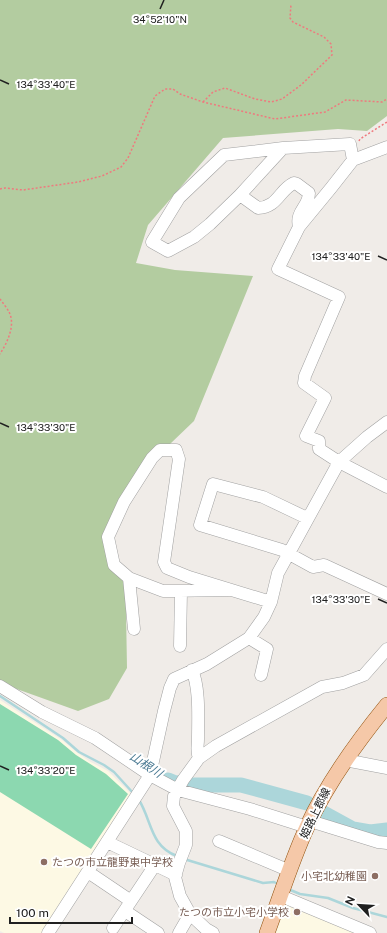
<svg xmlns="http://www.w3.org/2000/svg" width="387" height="933" viewBox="0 0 387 933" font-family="'Public Sans','Noto Sans JP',sans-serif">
	<rect width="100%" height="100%" fill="#f0ece8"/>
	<!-- education -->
	<path fill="#fdf9e4" d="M0 700 62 740 75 751 89 761 108 771 131 794 43 933H4L0 931Z
		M287 901 359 933H276Z"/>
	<!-- forest -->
	<path fill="#b3cca0" d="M0 0H387V116L367 131 338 129 223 138 148 225 136 263 175 270 253 276 194 421 146 467 121 502 113 546 124 577 126 611 127 668 109 699 78 711 14 688 0 681Z"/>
	<!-- pitch -->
	<path fill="#8cd8b0" d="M0 704 58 740 76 755 106 774 128 794 91 849 0 792Z"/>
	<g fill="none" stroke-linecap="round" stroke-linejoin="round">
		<!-- stream -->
		<path stroke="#acd6da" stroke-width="2.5" d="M0 696 63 738 79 752 104 765 114 772 134 794
			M139 800C152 821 150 846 177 856
			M184 859 263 883 274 882 278 884
			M288 889 300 894 328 898 353 908 387 917"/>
		<!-- river -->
		<path stroke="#acd6da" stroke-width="15" d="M168 780 173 782 188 785H241L307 803
			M322 812 353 829 370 832 387 830"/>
		<!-- minor casing -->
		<g stroke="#a1a1a1" stroke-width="13">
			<path id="minor" d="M387 147 353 160 331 188 299 227 278 269 339 297 305 376 304 383 325 398 306 436 319 441V449L339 462 387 487
				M283 148 350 144 353 160
				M240 195 283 148 224 155 179 198 152 242 168 251 194 237 210 224 240 195 258 208C278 207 279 190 294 183L297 184 309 193C309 207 295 211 299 227
				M307 518 263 497 213 484 200 525 282 550 313 567 324 565 387 594
				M129 578 134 629
				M229 590 163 591 129 578 114 565 108 537 124 502 152 458 160 450H176L179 459 164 562 167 568 189 577 271 602
				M249 638 267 649 261 675
				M180 646 181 591
				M192 670C200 688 198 719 198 739 198 746 196 751 199 758
				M0 686 42 712 95 738 150 775 178 790 250 809 307 827
				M345 760 387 768
				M310 821 378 842 387 843
				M219 841 290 871
				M107 842 176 875
				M88 872 131 901
				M281 896 370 933
				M125 911 158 933
				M113 928 155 865
				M48 933 150 775 164 711 170 688 174 679 207 664 249 638 264 617 271 602 278 573 339 462 367 437 387 422
				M179 933 190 914
				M213 933 206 929 190 914 180 896 175 877 179 863 186 845V831L173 806 174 796 183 780 199 758 216 746 322 687 343 683 364 675 387 649"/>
		</g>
		<!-- major casing -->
		<g stroke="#91510c" stroke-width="16">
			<path id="major" d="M267 933C280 898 291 862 307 827 327 783 356 743 387 705"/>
		</g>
		<!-- path -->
		<path stroke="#ef797e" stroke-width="1.5" stroke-dasharray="2 2" stroke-linecap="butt" d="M203 102 213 92 225 88 255 99 271 102 282 99 301 85 332 55 331 44 324 37 293 22 290 18 291 4
			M359 141 360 139 387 122
			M0 189 5 188 23 190 78 182 102 176 121 167 128 158 155 96 165 89H173L180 94 203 102 275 119 325 112 346 100 382 102 387 99
			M0 299C3 303 7 308 9 312 16 325 7 343 0 354"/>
		<!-- minor -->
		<use href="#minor" stroke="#fff" stroke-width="12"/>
		<!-- major -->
		<use href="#major" stroke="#f5c8a8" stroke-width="15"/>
	</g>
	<!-- ticks -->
	<path fill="none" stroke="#202020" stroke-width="1.5" d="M160 9 164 0M0 80 9 84M378 256 387 260M0 423 9 427M378 599 387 603M0 766 9 770"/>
	<!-- markers -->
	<g fill="#8d6e63" stroke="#fff" stroke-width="1.5">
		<circle cx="44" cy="862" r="4"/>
		<circle cx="375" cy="876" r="4"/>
		<circle cx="297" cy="912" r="4"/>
	</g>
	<g text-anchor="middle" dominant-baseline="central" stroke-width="4" stroke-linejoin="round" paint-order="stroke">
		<!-- street labels -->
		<g font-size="11" fill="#202020" stroke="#fff">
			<text transform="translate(315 813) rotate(-64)">姫路上郡線</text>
		</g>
		<!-- education labels -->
		<g font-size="11" fill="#785e54" stroke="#fff" text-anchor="end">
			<text x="52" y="862" text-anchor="start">たつの市立龍野東中学校</text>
			<text x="367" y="876">小宅北幼稚園</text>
			<text x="289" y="912">たつの市立小宅小学校</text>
		</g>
		<!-- water labels -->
		<g font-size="12" font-style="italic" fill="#497992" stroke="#fff">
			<text transform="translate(146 765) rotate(33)">山根川</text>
		</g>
	</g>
	<g font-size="10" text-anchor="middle" fill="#202020" stroke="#fff" stroke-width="4" stroke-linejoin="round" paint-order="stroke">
		<text x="160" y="23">34°52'10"N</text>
		<text x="46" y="88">134°33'40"E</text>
		<text x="341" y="260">134°33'40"E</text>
		<text x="46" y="431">134°33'30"E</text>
		<text x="341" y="603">134°33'30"E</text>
		<text x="46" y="774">134°33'20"E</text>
	</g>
	<!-- north arrow -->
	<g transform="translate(359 905) rotate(295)" stroke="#ffffff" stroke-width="3" paint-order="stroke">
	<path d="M0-3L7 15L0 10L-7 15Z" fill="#202020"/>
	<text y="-6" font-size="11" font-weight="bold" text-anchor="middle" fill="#202020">N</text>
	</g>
	<!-- scale -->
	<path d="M10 917v6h122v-6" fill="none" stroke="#202020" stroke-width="2"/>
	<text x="16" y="917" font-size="12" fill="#202020" stroke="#ffffff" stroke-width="3" paint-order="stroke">100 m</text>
</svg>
